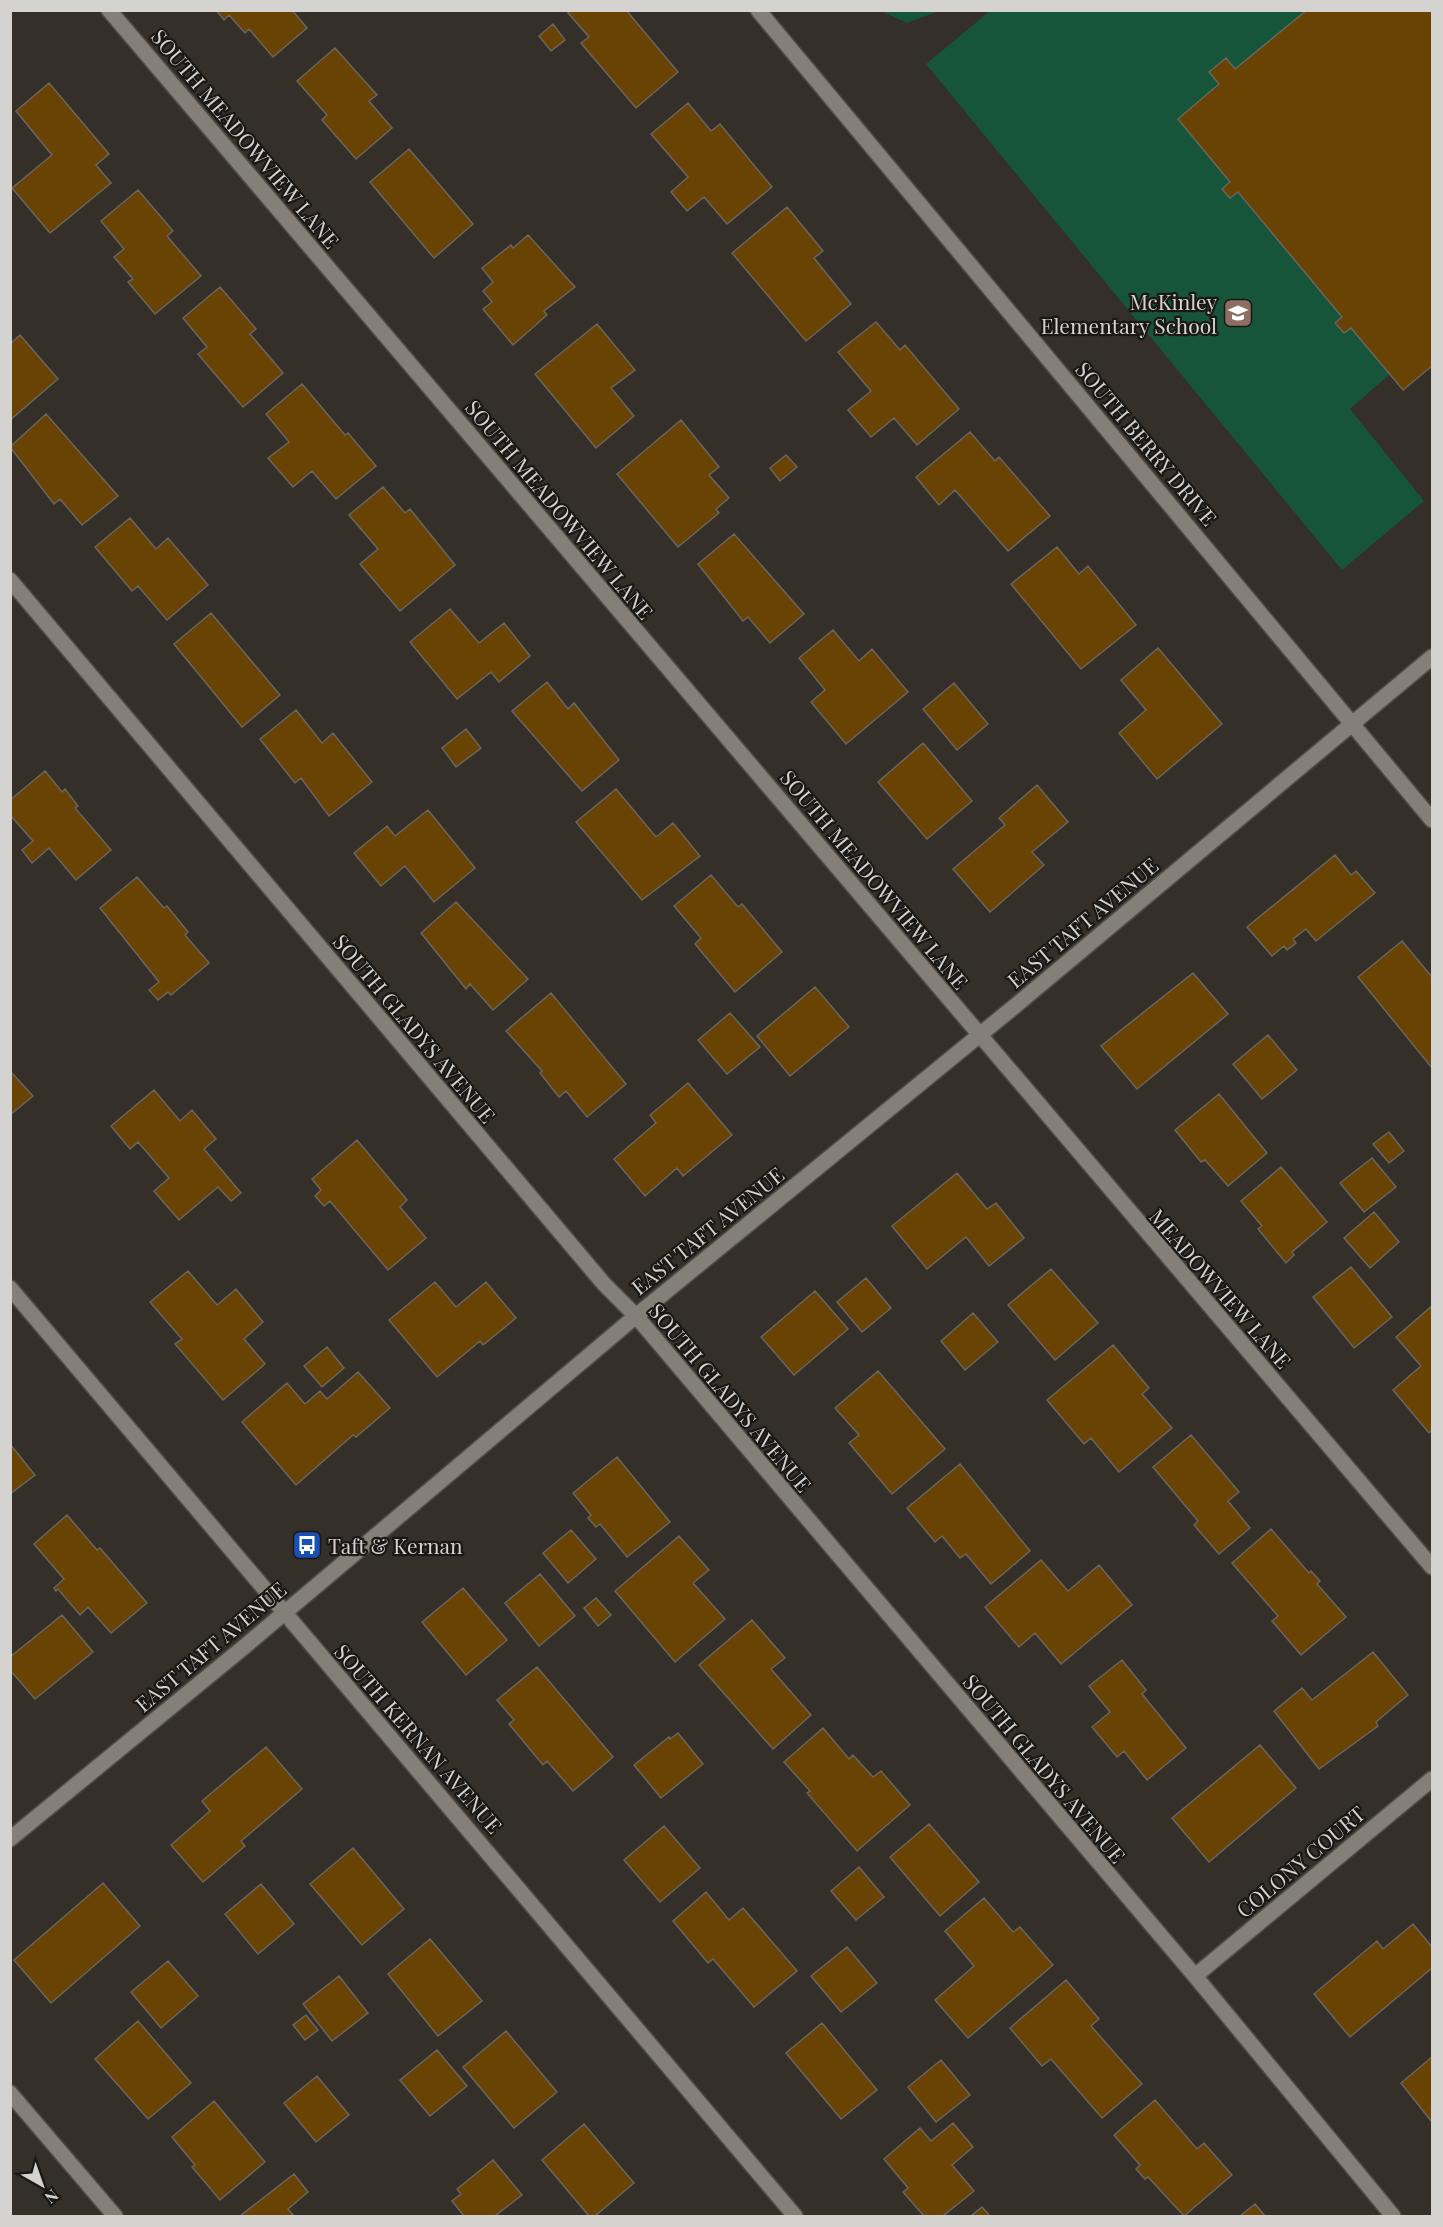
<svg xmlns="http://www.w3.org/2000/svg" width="1443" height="2227" viewBox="0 0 1443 2227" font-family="'Playfair Display',serif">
	<rect width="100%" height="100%" fill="#342f29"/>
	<!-- green -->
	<path fill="#17553a" d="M881 11V10L939 11 907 23Z
		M990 11H1307L1235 69 1226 58 1209 72 1219 84 1178 119 1230 182 1223 189 1230 198 1238 192 1342 317 1335 323 1344 333 1351 328 1390 374 1350 409 1424 501 1342 570 926 64Z"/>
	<!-- building -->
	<path fill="#684304" stroke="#6b655f" stroke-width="1.5" d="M216 10H292L307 28 273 57 249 29 245 33 229 15 224 20Z
		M571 10H626L678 72 636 108 581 43 589 37 568 13Z
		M1307 10H1432V366L1403 390 1351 328 1344 333 1335 323 1342 317 1238 192 1230 198 1222 189 1230 182 1178 119 1219 84 1209 72 1226 58 1235 69Z
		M553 24 565 40 551 51 539 36Z
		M335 48 377 95 369 101 392 128 356 159 322 120 327 115 297 81Z
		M49 83 109 154 96 165 111 183 50 233 12 188 52 155 16 111Z
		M688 103 711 131 720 124 772 187 727 224 704 197 687 211 671 192 688 177 651 134Z
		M409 149 473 224 434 258 370 182Z
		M138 190 173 231 167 236 201 276 155 314 128 282 133 279 114 257 124 249 101 221Z
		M787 207 823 251 814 258 851 304 806 341 732 253Z
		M528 235 575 287 544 311 547 315 513 345 483 309 492 302 483 291 493 282 482 268 511 245 513 248Z
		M220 287 256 329 250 334 283 373 243 407 198 354 207 347 183 318Z
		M876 322 900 350 905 345 959 409 917 445 894 418 871 437 848 410 871 391 838 352Z
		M597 324 635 370 611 388 634 416 596 448 535 374Z
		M20 335 58 379 10 420V344Z
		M302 384 345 435 348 433 376 466 336 499 312 471 293 487 268 458 289 442 266 414Z
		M46 414 118 496 82 525 60 499 54 504 10 447Z
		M681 420 719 467 709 475 729 498 716 509 719 513 678 547 617 474Z
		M970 432 995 461 999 457 1050 516 1008 551 955 490 939 505 916 477Z
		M786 455 797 467 780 481 770 468Z
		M383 487 405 513 410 509 455 565 400 611 360 564 378 549 349 515Z
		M130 518 156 549 168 538 208 585 167 620 138 586 132 591 95 547Z
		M734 534 804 614 770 643 748 617 743 621 698 564Z
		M1057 547 1079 574 1088 566 1136 625 1081 669 1011 584Z
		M450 609 479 643 504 623 530 656 499 682 491 672 457 699 410 642Z
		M211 613 280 695 242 727 174 644Z
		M833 630 859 661 872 649 908 692 846 744 811 702 825 690 799 658Z
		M1158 648 1222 724 1157 779 1119 733 1146 710 1121 680Z
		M547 682 568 709 574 703 619 760 582 791 512 711Z
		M954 683 988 724 957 750 923 709Z
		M296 710 322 743 333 733 372 782 329 816 301 778 295 783 260 739Z
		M466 729 481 748 456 767 442 748Z
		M923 743 972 801 927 839 878 782Z
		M45 771 62 792 65 789 78 806 75 808 111 850 76 880 49 848 32 863 22 850 33 841 10 815V800Z
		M1037 785 1068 822 1032 852 1044 865 990 912 953 869 1005 825 999 818Z
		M616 789 656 837 673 823 700 856 642 900 576 822Z
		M428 810 475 868 434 902 405 866 381 886 354 853 387 826 395 836Z
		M1335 855 1351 875 1356 871 1375 893 1316 941 1306 929 1293 939 1296 943 1287 950 1284 946 1272 956 1247 927Z
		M711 875 738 907 742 904 782 952 735 992 695 944 701 938 674 906Z
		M137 877 164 908 167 906 188 932 185 935 209 963 171 995 168 992 158 1000 149 990 159 982 100 908Z
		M456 902 528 979 493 1010 470 984 466 989 421 933Z
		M1402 941 1432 977V1068L1358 977Z
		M1193 973 1228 1014 1137 1089 1101 1046Z
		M815 987 849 1027 790 1076 757 1036Z
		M551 993 626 1084 587 1117 566 1091 559 1097 540 1073 542 1071 506 1031Z
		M730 1013 760 1047 727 1074 698 1040Z
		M1268 1035 1297 1070 1262 1099 1233 1064Z
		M10 1071 33 1096 10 1115Z
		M688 1083 732 1135 683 1176 677 1168 645 1196 614 1159 656 1123 650 1115Z
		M154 1090 180 1121 192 1110 216 1139 204 1149 241 1193 231 1201 218 1187 179 1220 154 1191 169 1178 138 1142 130 1149 111 1126Z
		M1219 1094 1267 1153 1228 1186 1205 1160 1201 1162 1175 1130Z
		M1389 1132 1404 1151 1389 1163 1373 1144Z
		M357 1140 407 1200 400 1207 426 1238 388 1270 330 1201 324 1206 315 1196 321 1190 312 1179Z
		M1372 1158 1396 1187 1364 1212 1340 1183Z
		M1281 1167 1327 1222 1292 1252 1294 1255 1286 1263 1258 1229 1262 1226 1241 1201Z
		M957 1173 987 1209 996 1203 1024 1238 989 1266 966 1237 927 1269 892 1226Z
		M1374 1212 1399 1242 1370 1268 1344 1238Z
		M1351 1267 1392 1317 1354 1348 1313 1297Z
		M1051 1269 1098 1323 1055 1360 1008 1305Z
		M188 1271 217 1305 236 1289 263 1322 244 1339 265 1364 223 1400 175 1344 182 1339 150 1302Z
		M866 1278 891 1308 862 1332 837 1302Z
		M435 1282 456 1307 486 1282 516 1318 483 1345 480 1341 437 1377 389 1320Z
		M815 1291 848 1329 794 1375 761 1337Z
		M1432 1306V1430L1429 1433 1393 1390 1421 1366 1396 1337Z
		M973 1313 998 1342 965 1370 941 1341Z
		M1113 1345 1149 1388 1142 1394 1172 1428 1119 1472 1091 1438 1084 1444 1047 1400Z
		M327 1347 344 1368 322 1387 304 1366Z
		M878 1371 945 1449 892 1494 849 1443 859 1435 835 1408Z
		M358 1372 390 1408 356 1437 353 1435 296 1485 242 1422 287 1383 305 1404 320 1391 327 1399Z
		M1191 1435 1239 1492 1228 1501 1250 1528 1219 1554 1194 1525 1198 1521 1153 1467Z
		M10 1444 35 1475 10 1494Z
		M617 1457 670 1522 627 1557 600 1524 596 1527 588 1518 591 1515 573 1493Z
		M960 1464 1030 1551 991 1584 966 1554 960 1558 942 1536 935 1542 907 1508Z
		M67 1515 97 1550 100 1548 147 1603 111 1633 88 1607 80 1615 58 1589 56 1591 54 1588 64 1579 34 1544Z
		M1271 1529 1309 1573 1311 1571 1320 1581 1317 1584 1346 1617 1301 1655 1272 1621 1278 1616 1232 1563Z
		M571 1530 596 1559 568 1583 543 1553Z
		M679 1536 709 1570 693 1583 725 1619 675 1662 615 1591Z
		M1041 1560 1068 1591 1099 1565 1132 1605 1061 1664 1035 1633 1019 1647 985 1607Z
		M540 1574 575 1616 539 1646 505 1603Z
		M463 1588 507 1640 466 1675 422 1622Z
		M596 1598 611 1615 598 1626 584 1608Z
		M62 1615 93 1652 35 1699 10 1670V1657Z
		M752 1620 785 1658 771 1669 811 1715 773 1749 699 1665Z
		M1373 1652 1408 1695 1376 1722 1378 1726 1319 1769 1274 1711 1302 1688 1312 1700Z
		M1122 1660 1146 1690 1142 1694 1186 1748 1147 1780 1124 1751 1117 1757 1092 1727 1110 1712 1089 1686Z
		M537 1667 613 1757 573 1791 547 1761 543 1765 509 1724 514 1720 497 1700Z
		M823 1728 849 1759 853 1755 873 1777 881 1771 910 1805 857 1851 807 1793 810 1791 784 1762Z
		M678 1733 703 1764 661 1798 634 1765 669 1737 670 1739Z
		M1260 1745 1296 1788 1209 1862 1172 1818Z
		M266 1747 302 1789 241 1841 245 1846 203 1882 171 1845 210 1811 202 1801Z
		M929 1824 979 1882 940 1916 890 1857Z
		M664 1826 700 1868 660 1902 624 1860Z
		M353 1848 404 1909 362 1945 310 1884Z
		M859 1867 884 1897 856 1920 831 1891Z
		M103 1883 140 1926 51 2003 14 1960Z
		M261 1884 294 1924 258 1954 225 1914Z
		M706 1892 729 1920 743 1908 797 1971 754 2007 713 1959 708 1963 673 1921Z
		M984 1898 1013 1932 1020 1927 1053 1965 968 2038 935 2000 974 1966 945 1931Z
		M1413 1924 1432 1947V1968L1350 2037 1314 1994 1377 1941 1383 1949Z
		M430 1939 482 2001 438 2036 388 1974Z
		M847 1947 877 1983 841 2012 811 1976Z
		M168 1961 198 1996 161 2028 131 1992Z
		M339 1976 368 2013 332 2041 303 2004Z
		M1066 1980 1099 2019 1091 2026 1142 2084 1102 2118 1051 2059 1042 2066 1010 2028Z
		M306 2015 318 2030 305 2040 293 2025Z
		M138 2021 191 2083 148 2119 95 2059Z
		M822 2023 877 2090 841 2119 786 2053Z
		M506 2031 557 2092 514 2128 463 2067Z
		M437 2050 467 2086 430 2116 400 2080Z
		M1432 2057V2122L1401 2083Z
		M941 2060 970 2095 936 2122 908 2087Z
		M317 2076 349 2115 316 2142 284 2103Z
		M1155 2100 1197 2149 1204 2143 1232 2175 1184 2216 1148 2177 1145 2179 1136 2169 1140 2165 1114 2135Z
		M214 2101 265 2162 220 2200 192 2167 195 2165 172 2137Z
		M953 2123 973 2147 952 2165 974 2191 943 2216H924L903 2192 908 2188 884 2159 920 2128 931 2141Z
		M584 2124 634 2183 595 2216H589L542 2160Z
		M493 2160 522 2195 495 2216H464L452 2201 461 2194 457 2189Z
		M294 2174 308 2192 288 2209 294 2216H240Z
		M1255 2204 1265 2216H1240Z
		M982 2207 990 2216H971Z"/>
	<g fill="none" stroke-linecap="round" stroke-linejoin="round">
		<!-- street casing -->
		<g stroke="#4f4c47" stroke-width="18">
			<path id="street" d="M109 10 1432 1567
				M758 10 1432 820
				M10 580 604 1284 636 1316 1195 1976 1393 2216
				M10 1288 795 2216
				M1195 1976 1432 1779
				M10 2093 115 2216"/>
		</g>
		<!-- secondary casing -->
		<g stroke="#4f4c47" stroke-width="18">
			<path id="secondary" d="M10 1839 244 1647 636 1316 1015 1006 1432 657"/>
		</g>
		<!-- street -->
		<use href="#street" stroke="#848078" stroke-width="15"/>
		<!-- secondary -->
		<use href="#secondary" stroke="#848078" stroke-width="15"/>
	</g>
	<!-- icons -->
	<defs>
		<g id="school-square" transform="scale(1.5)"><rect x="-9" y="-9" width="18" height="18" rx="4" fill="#8d6e63" stroke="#1a1815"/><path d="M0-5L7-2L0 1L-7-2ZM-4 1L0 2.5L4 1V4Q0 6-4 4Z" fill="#fff"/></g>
		<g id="bus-square" transform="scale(1.5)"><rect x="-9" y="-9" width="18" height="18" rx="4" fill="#1a4fb4" stroke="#1a1815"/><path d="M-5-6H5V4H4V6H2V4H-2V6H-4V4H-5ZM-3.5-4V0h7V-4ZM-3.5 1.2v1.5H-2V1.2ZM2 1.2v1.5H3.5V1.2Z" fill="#fff"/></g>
	</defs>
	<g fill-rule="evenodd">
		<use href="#school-square" x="1238" y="313"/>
		<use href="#bus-square" x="307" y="1545"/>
	</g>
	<g text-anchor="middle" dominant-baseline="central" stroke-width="4.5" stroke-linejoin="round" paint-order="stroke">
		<!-- street labels -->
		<g font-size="21" fill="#d5d3cf" stroke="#1a1815">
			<text transform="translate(246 138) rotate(50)">SOUTH MEADOWVIEW LANE</text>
			<text transform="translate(1147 443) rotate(50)">SOUTH BERRY DRIVE</text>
			<text transform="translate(560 509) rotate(50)">SOUTH MEADOWVIEW LANE</text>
			<text transform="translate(875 879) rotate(50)">SOUTH MEADOWVIEW LANE</text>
			<text transform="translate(1082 922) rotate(-40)">EAST TAFT AVENUE</text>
			<text transform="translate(415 1028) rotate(50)">SOUTH GLADYS AVENUE</text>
			<text transform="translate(707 1230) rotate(-39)">EAST TAFT AVENUE</text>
			<text transform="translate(1221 1288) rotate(49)">MEADOWVIEW LANE</text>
			<text transform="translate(731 1397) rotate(50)">SOUTH GLADYS AVENUE</text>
			<text transform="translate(210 1646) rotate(-40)">EAST TAFT AVENUE</text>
			<text transform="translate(419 1738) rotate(49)">SOUTH KERNAN AVENUE</text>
			<text transform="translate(1045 1768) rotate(50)">SOUTH GLADYS AVENUE</text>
			<text transform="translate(1300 1861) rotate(-40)">COLONY COURT</text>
		</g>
		<!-- poi labels -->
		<g font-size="21" fill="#d5d3cf" stroke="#1a1815" text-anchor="end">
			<text x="1217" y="301">McKinley<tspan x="1217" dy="24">Elementary School</tspan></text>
			<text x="328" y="1545" text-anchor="start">Taft &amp; Kernan</text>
		</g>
	</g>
	<!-- border -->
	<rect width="1443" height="2227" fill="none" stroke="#d5d3cf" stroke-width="24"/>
	<!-- north arrow -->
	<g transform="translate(42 2185) rotate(140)" stroke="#1a1815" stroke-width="4.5" paint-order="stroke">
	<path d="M0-4.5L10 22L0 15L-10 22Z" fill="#d5d3cf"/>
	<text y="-9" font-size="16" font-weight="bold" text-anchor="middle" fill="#d5d3cf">N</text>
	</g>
</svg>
